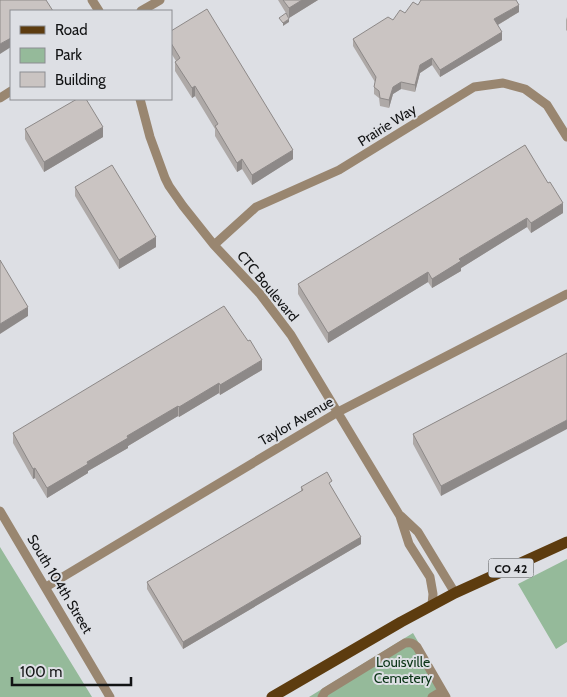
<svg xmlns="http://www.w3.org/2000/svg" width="567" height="697" viewBox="0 0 567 697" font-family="Cabin,sans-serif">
	<rect width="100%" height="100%" fill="#dddfe4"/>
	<!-- green -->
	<path fill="#95ba9a" d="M0 547 92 697H0Z
		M567 559V642L556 649 518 584Z
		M413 633 450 697H309Z"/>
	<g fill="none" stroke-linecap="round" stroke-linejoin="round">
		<!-- minor -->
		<path stroke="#998670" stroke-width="9" d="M92 0 99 11
			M141 11 160 0
			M0 98 11 91
			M140 99 150 137 165 178 169 186 183 206 214 245 260 294 291 335 400 516 409 544 430 577 433 594 432 605
			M214 245 256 207 339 170 474 87 503 83 525 89 547 105 567 137
			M0 511 110 697
			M401 516 418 532 455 593
			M46 587 338 412 567 294
			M322 697 325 692 405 643C411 642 413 643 417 647L446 697
			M432 697 442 691"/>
		<!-- major -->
		<path stroke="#5d3c0f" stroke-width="11" d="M272 697 401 622 455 593 567 542"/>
	</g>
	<!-- wall -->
	<path fill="#aea9a7" d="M278 0H318L289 18Z
		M418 5 519 12 498 25 502 40 440 77 432 65 420 73 415 92 401 89 393 94 389 108 380 106 379 98 374 94V87L375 82 353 46V39L393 20Z
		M567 17V31L566 30V20Z
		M171 31 293 159 252 185 242 169 237 172 215 136V129L195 96 192 98 175 71V62L176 61 171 53Z
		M25 129 103 137 44 172 25 139Z
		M525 145 563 213 531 233 527 227 461 268V271L432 288 428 282 328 343 298 294V284Z
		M75 187 156 247 119 269 75 196Z
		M567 353 441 496 413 444V434Z
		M262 370 220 395 219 393 179 417 178 416 128 446V448L88 471V473L47 498 35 478 33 479 13 443V433Z
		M301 487 332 488 361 544 183 649 147 589V582L301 491Z"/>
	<!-- shaded-wall -->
	<path fill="#8d8988" d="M302 0H318L289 18V8Z
		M519 5V12L494 27V19Z
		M289 19V22L283 26V23Z
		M502 32V40L440 77V70Z
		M11 38V47L0 54V44Z
		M432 58V65L420 73 415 92V85L420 65Z
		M401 82V89L393 94 389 108V100L393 87Z
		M195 86V96L192 98V88Z
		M103 127V137L44 172V162Z
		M293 150V159L252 185V175Z
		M242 159V169L237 172V163Z
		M563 203V213L531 233V223Z
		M527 218V227L461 268V271L432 288V279L459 259Z
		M156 237V247L119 269V260Z
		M428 272V282L328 343V333Z
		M28 307V316L0 334V324Z
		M262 360V370L220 395V385Z
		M219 383V393L179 417V407Z
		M178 406V416L128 446V448L88 471V473L47 498V488L127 436Z
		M567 420V429L441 496V486Z
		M35 468V478L33 479V469Z
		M361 537V544L183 649V642Z"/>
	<!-- building -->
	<path fill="#cac4c2" stroke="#8d8988" d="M0 0H46L53 11H11V38L0 44Z
		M283 0H302L289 8Z
		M421 0H516L519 5 494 19 502 32 440 70 432 58 420 65 415 85 401 82 393 87 389 100 380 98 379 91 374 87 376 77 353 39 388 17 393 20 400 10 405 13 413 2 418 5Z
		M207 9 293 150 252 175 242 159 237 163 215 126 218 124 195 86 192 88 175 62 180 58 171 43V31Z
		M286 13 289 19 283 23 279 18Z
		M77 99H86L103 127 44 162 25 129Z
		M525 145 548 183 550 182 563 203 531 223 527 218 459 259 461 261 432 279 428 272 328 333 298 284Z
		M112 165 156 237 119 260 75 187Z
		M0 260 28 307 0 324Z
		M224 306 248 341 250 340 262 360 220 385 219 383 179 407 178 406 127 436 128 438 87 462 88 464 47 488 35 468 33 469 13 433Z
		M567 353V420L441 486 413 434Z
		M327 472 332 481 329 483 361 537 183 642 147 582 303 490 301 487Z"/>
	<g text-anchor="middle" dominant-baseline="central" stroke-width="4" stroke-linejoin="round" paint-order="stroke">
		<!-- shield labels -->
		<rect fill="#dddfe4" stroke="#4f5052" stroke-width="1" x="488.5" y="558.5" width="45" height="19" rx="4"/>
		<g font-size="12" font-weight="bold" fill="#121314">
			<text x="511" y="568">CO 42</text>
		</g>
		<!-- street labels -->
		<g font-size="14" fill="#121314" stroke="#dddfe4">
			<text transform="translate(387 125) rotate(-32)">Prairie Way</text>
			<text transform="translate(268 286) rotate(50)">CTC Boulevard</text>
			<text transform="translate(296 421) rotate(-30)">Taylor Avenue</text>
			<text transform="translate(60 584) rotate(59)">South 104th Street</text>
		</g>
		<!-- park labels -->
		<g font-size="14" fill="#0a3416" stroke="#dddfe4">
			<text x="403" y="662">Louisville<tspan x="403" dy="16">Cemetery</tspan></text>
		</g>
	</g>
	<!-- legend -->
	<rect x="10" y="10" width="162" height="90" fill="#dddfe4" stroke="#8c8d91"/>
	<rect x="20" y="26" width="25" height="8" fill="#5d3c0f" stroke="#8c8d91"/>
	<text x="55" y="35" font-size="15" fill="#121314">Road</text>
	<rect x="20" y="48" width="25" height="15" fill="#95ba9a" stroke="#8c8d91"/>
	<text x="55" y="60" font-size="15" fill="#121314">Park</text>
	<rect x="20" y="72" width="25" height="15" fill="#cac4c2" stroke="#8c8d91"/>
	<text x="55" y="85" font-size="15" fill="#121314">Building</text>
	<!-- scale -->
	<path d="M12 677v8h119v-8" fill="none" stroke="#121314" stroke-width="2.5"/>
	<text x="20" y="677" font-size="15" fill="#121314" stroke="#dddfe4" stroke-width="4" paint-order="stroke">100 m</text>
</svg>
